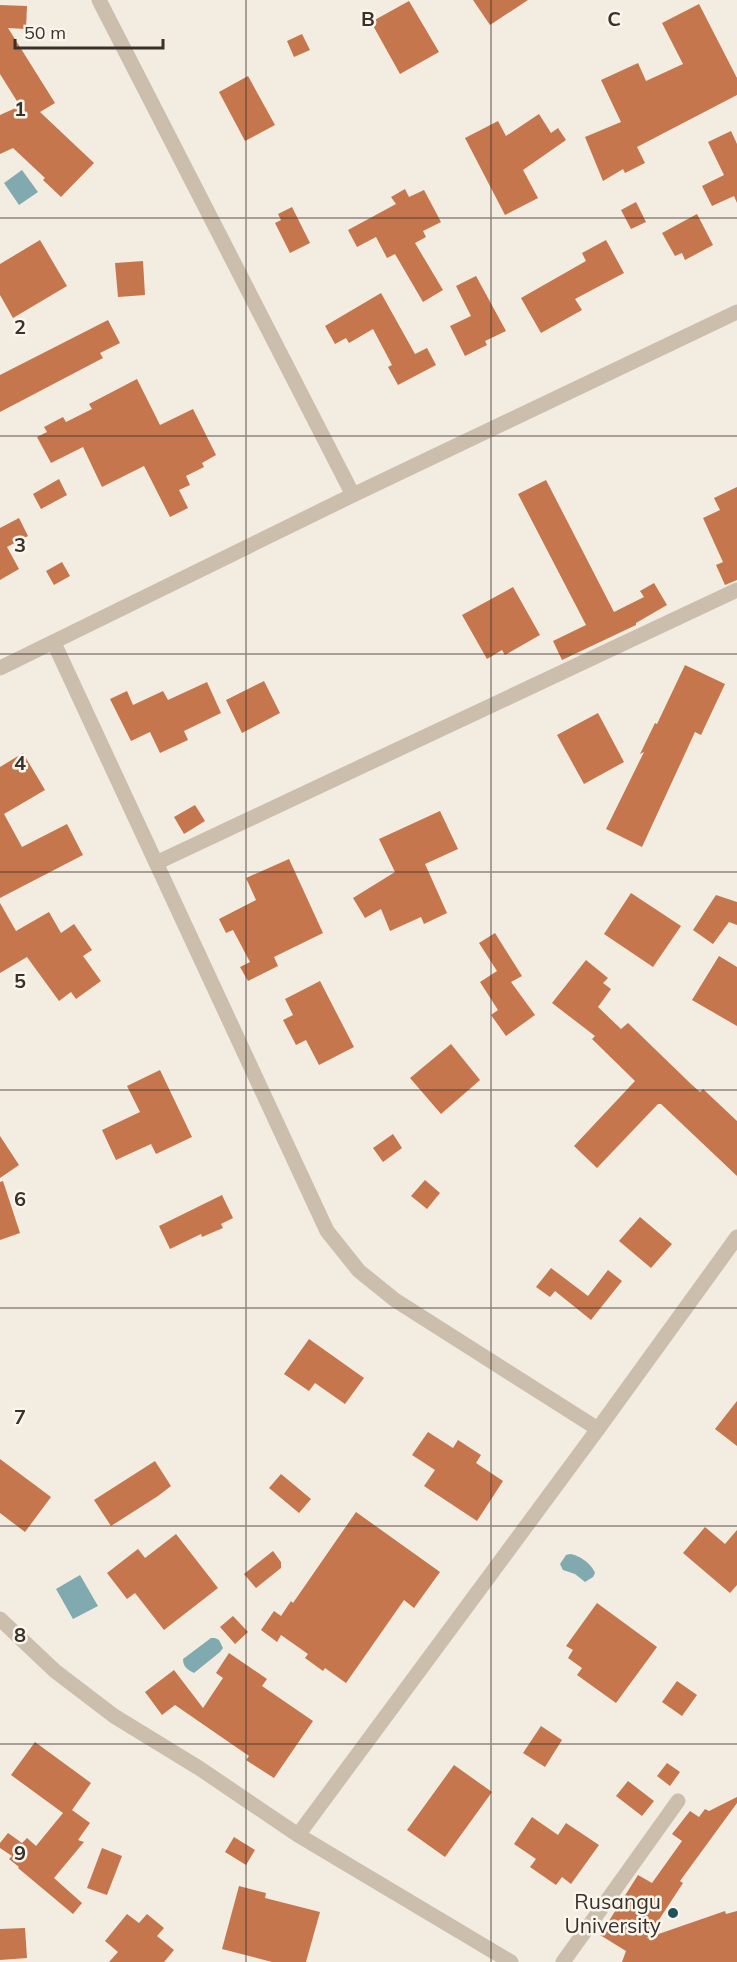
<svg xmlns="http://www.w3.org/2000/svg" width="737" height="1962" viewBox="0 0 737 1962" font-family="Mulish,sans-serif">
	<rect width="100%" height="100%" fill="#f3ece1"/>
	<!-- water -->
	<path fill="#80aab0" d="M22 170 38 192 19 205 4 183Z
		M570 1554C579 1555 592 1564 595 1573L593 1577 585 1582 575 1574 563 1570 560 1564 566 1555Z
		M80 1575 98 1606 73 1619 56 1589Z
		M211 1638H215L219 1640 223 1648 220 1652 194 1673C188 1670 183 1667 183 1659Z"/>
	<!-- building -->
	<path fill="#c5764d" d="M473 0H528L490 25Z
		M409 1 439 52 400 74 371 22Z
		M699 4 737 78V95L637 147 645 163 625 173 623 169 603 181 585 137 621 122 601 80 638 63 646 81 683 64 662 23Z
		M0 5 27 6 26 29 8 28 55 103 40 112 94 163 61 197 43 180 45 178 13 148 0 154V115L20 106 0 74Z
		M302 34 310 50 294 57 287 41Z
		M248 76 275 125 245 141 219 92Z
		M539 114 551 133 558 128 566 140 523 170 538 198 505 215 465 138 498 121 506 136Z
		M731 131 737 144V203L734 196 712 206 702 186 724 175 708 142Z
		M405 189 409 197 424 190 441 222 423 231 426 237 415 243 443 290 423 302 395 254 387 258 376 237 357 247 348 230 396 204 391 197Z
		M636 202 646 222 631 229 621 210Z
		M292 207 310 243 290 253 275 223 281 220 278 214Z
		M697 214 713 245 685 260 682 253 675 256 662 233Z
		M40 240 67 286 13 318 0 295V264Z
		M606 240 624 273 575 299 582 310 541 333 521 298 586 261 582 253Z
		M143 261 145 295 118 297 115 263Z
		M476 276 506 331 485 341 487 345 465 356 450 326 471 316 456 286Z
		M381 293 415 354 427 348 436 365 398 385 388 367 392 365 373 329 349 343 346 338 335 344 325 326Z
		M108 320 120 343 100 353 103 358 0 412V375Z
		M137 379 160 425 193 409 216 455 202 463 204 467 186 476 190 485 179 490 188 508 170 517 144 466 102 487 83 447 51 463 37 437 47 432 44 427 63 417 66 422 92 409 89 404Z
		M59 479 67 495 41 509 33 494Z
		M546 480 614 612 644 597 640 591 654 583 667 605 636 623V625L562 660 553 641 586 625 518 494Z
		M737 487V580L725 585 716 565 723 562 703 518 720 510 714 498Z
		M19 518 28 536 7 547 19 569 0 580V528Z
		M62 562 70 576 54 585 46 571Z
		M513 587 540 635 505 655 502 650 487 659 462 615Z
		M685 665 725 684 701 735 695 732 642 847 606 829 644 752 640 754 655 723 657 724Z
		M264 681 280 713 242 733 226 700Z
		M207 682 221 713 184 731 188 740 160 753 150 732 131 741 110 699 127 691 133 705 163 691 168 700Z
		M598 713 624 762 584 784 557 735Z
		M23 753 45 790 4 814 22 847 67 824 83 855 0 898V767Z
		M195 805 205 821 184 834 174 817Z
		M440 811 458 849 425 864 447 913 424 924 421 917 390 931 381 909 365 918 353 898 395 872 379 839Z
		M289 859 323 933 274 957 278 966 248 981 240 967 250 962 233 930 226 933 219 919 256 900 246 878Z
		M631 893 681 926 653 967 604 934Z
		M716 895 737 902V925L729 922 713 944 693 930Z
		M0 903 16 931 49 912 61 933 74 924 92 950 83 956 101 981 76 999 71 992 59 1001 27 957 0 973Z
		M495 933 522 976 511 982 535 1015 506 1036 491 1015 498 1010 480 982 497 971 479 943Z
		M719 956 737 967V1026L692 1000Z
		M586 960 608 978 603 983 611 989 598 1007 621 1029 628 1023 691 1084 700 1092 703 1089 737 1121V1176L661 1104H658L597 1168 574 1146 635 1081 592 1039 595 1036 552 1003Z
		M320 981 354 1047 319 1065 306 1040 296 1045 283 1020 293 1015 285 999Z
		M451 1044 480 1080 441 1114 410 1078Z
		M160 1070 192 1137 156 1154 151 1144 116 1160 102 1130 140 1112 127 1086Z
		M393 1134 402 1148 383 1162 373 1148Z
		M0 1136 19 1165 0 1178Z
		M425 1180 440 1193 427 1209 411 1196Z
		M3 1181 20 1233 0 1240V1182Z
		M222 1195 233 1218 221 1224 223 1228 202 1237 201 1234 170 1249 159 1226Z
		M640 1217 672 1244 651 1268 619 1241Z
		M551 1268 588 1296 608 1270 622 1281 591 1320 555 1291 550 1297 536 1287Z
		M309 1339 364 1378 345 1404 315 1383 309 1391 284 1374Z
		M737 1401V1446L715 1429Z
		M428 1432 453 1448 458 1440 481 1455 476 1463 503 1481 477 1521 424 1486 435 1470 412 1455Z
		M0 1459 51 1497 25 1532 0 1513Z
		M155 1461 171 1486 158 1496 111 1526 94 1500Z
		M281 1474 311 1499 299 1513 269 1488Z
		M356 1512 440 1572 414 1608 404 1600 346 1683 325 1668 323 1671 305 1658 308 1654 281 1635 277 1642 261 1630 274 1611 281 1616 291 1601 293 1603Z
		M705 1527 725 1544 737 1530V1585L730 1593 683 1553Z
		M176 1534 218 1588 164 1630 135 1593 127 1599 107 1573 138 1549 145 1558Z
		M273 1551 281 1562V1568L256 1588 244 1574Z
		M597 1603 657 1647 616 1703 577 1675 582 1668 568 1658 573 1650 566 1646Z
		M233 1616 248 1632 235 1644 220 1627Z
		M229 1653 267 1679 262 1686 313 1721 274 1778 246 1760 249 1756 175 1705 162 1715 145 1692 174 1670 203 1708 223 1678 216 1673Z
		M677 1681 697 1695 682 1716 662 1702Z
		M541 1726 562 1740 545 1767 523 1753Z
		M35 1742 91 1783 72 1810 90 1823 78 1840 84 1842 54 1878 82 1903 73 1914 18 1868 19 1867 9 1859 12 1856 0 1848V1843L8 1833 22 1843 27 1838 36 1846 63 1813 11 1775Z
		M667 1763 680 1772 670 1786 657 1776Z
		M454 1765 492 1792 445 1857 407 1830Z
		M628 1781 654 1801 642 1816 616 1796Z
		M737 1797V1803L680 1881 683 1883 647 1938 725 1911 726 1914 737 1911V1962H622L626 1951 600 1935 638 1875 652 1883 682 1841 672 1834 690 1811 699 1817 705 1809 709 1811Z
		M532 1817 558 1835 566 1823 599 1845 571 1884 562 1877 556 1885 530 1867 536 1859 514 1844Z
		M234 1837 255 1850 246 1865 225 1852Z
		M102 1848 122 1856 107 1895 87 1888Z
		M239 1886 266 1893 265 1898 320 1912 306 1962H272L222 1949Z
		M127 1914 139 1923 147 1914 164 1928 157 1936 174 1950 164 1962H109L118 1952 105 1941Z
		M25 1928 27 1958 0 1960V1929Z"/>
	<g fill="none" stroke-linecap="round" stroke-linejoin="round">
		<!-- minor -->
		<path stroke="#ccbeac" stroke-width="15" d="M99 0 353 495
			M54 643 327 1231 359 1271 395 1300 598 1429
			M0 668 353 495 737 312
			M156 863 737 590
			M0 1619 55 1671 114 1716 199 1768 298 1835 511 1962
			M298 1835 598 1429 737 1237
			M563 1962 678 1801"/>
	</g>
	<!-- grid -->
	<path fill="none" stroke="#3a312b" stroke-width="1.5" stroke-opacity="0.55" d="M246 0V1962M491 0V1962M0 218H737M0 436H737M0 654H737M0 872H737M0 1090H737M0 1308H737M0 1526H737M0 1744H737"/>
	<!-- markers -->
	<circle fill="#20525c" stroke="#faf6ee" stroke-width="2" cx="673" cy="1913" r="6"/>
	<g text-anchor="middle" dominant-baseline="central" stroke-width="5" stroke-linejoin="round" paint-order="stroke">
		<!-- poi labels -->
		<g font-size="21" fill="#3a312b" stroke="#faf6ee" text-anchor="end">
			<text x="661" y="1901">Rusangu<tspan x="661" dy="24">University</tspan></text>
		</g>
	</g>
	<g font-size="20" text-anchor="middle" font-weight="bold" fill="#3a312b" stroke="#faf6ee" stroke-width="5" stroke-linejoin="round" paint-order="stroke">
		<text x="368" y="26">B</text>
		<text x="614" y="26">C</text>
		<text x="20" y="116">1</text>
		<text x="20" y="334">2</text>
		<text x="20" y="552">3</text>
		<text x="20" y="770">4</text>
		<text x="20" y="988">5</text>
		<text x="20" y="1206">6</text>
		<text x="20" y="1424">7</text>
		<text x="20" y="1642">8</text>
		<text x="20" y="1860">9</text>
	</g>
	<!-- scale -->
	<path d="M15 39v9h148v-9" fill="none" stroke="#3a312b" stroke-width="3"/>
	<text x="24" y="39" font-size="18" fill="#3a312b" stroke="#faf6ee" stroke-width="4.5" paint-order="stroke">50 m</text>
</svg>
